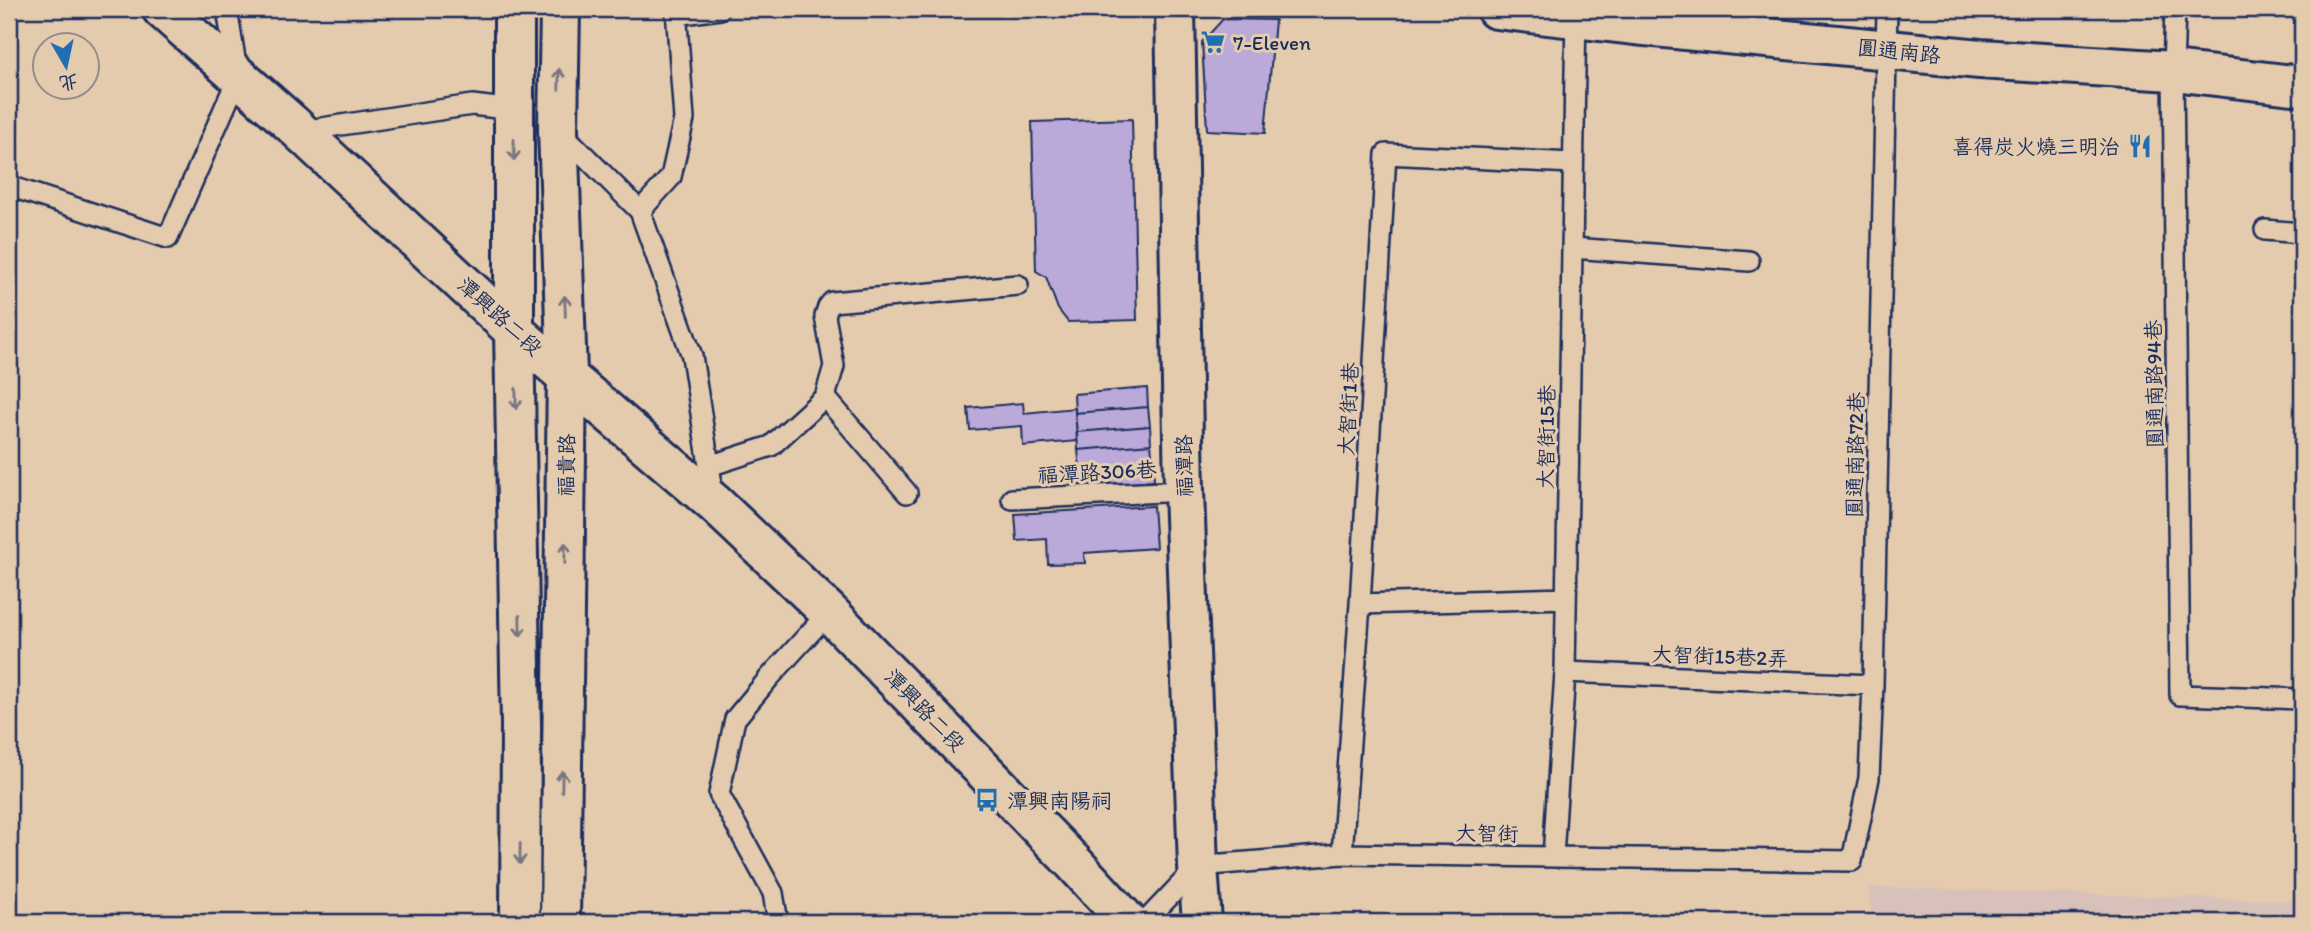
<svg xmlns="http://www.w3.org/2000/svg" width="2311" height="931" viewBox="0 0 2311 931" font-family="Itim,'LXGW WenKai TC',sans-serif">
	<rect width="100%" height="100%" fill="#e5cbad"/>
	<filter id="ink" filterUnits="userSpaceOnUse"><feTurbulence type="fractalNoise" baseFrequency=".0143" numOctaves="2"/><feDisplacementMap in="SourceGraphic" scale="14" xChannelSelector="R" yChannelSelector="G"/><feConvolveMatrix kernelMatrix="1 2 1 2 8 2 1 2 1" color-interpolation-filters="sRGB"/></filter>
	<g filter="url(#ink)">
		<!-- built -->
		<path fill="#d8c1ba" d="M1868 887 2302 901V922H1872Z"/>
		<!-- building -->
		<path fill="#bba9d9" stroke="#1b2f5e" stroke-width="2" d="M1223 19 1275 20 1265 133 1207 130 1202 42Z
			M1132 119 1137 320 1068 322 1058 309 1046 277 1036 271 1032 122Z
			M1147 388 1148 407 1075 413 1074 394Z
			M1023 403 1024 413 1075 408 1077 441 1023 446 1022 426 970 430 968 408Z
			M1148 407 1150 426 1077 432 1075 413Z
			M1150 426 1151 444 1078 450 1077 432Z
			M1151 444 1153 463 1080 469 1078 450Z
			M1153 463 1154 481 1081 488 1080 469Z
			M1153 506 1156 548 1084 553 1085 563 1048 564 1047 539 1017 541 1015 514Z"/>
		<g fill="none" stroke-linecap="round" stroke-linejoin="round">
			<!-- lane casing -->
			<g stroke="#1b2f5e" stroke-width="24">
				<path id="lane" d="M2175 9 2173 71 2180 695 2302 699
					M676 15 720 9
					M301 126 315 129 472 105 514 110
					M561 132 640 211 692 356 711 478
					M9 186 168 238 238 77 227 9
					M640 211 671 177 684 119 676 9
					M2265 230 2302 233
					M1572 248 1749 261
					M825 397 907 493
					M709 466 771 446 825 397 834 366 825 316 828 307 832 302 1018 285
					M1012 499 1184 491
					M1360 604 1566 598
					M1565 672 1873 685
					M1342 854 1360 604 1386 154 1573 163
					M1553 857 1565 672 1576 11
					M778 922 773 893 719 794 735 719 769 678 829 612
					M1145 922 1198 866 1342 854 1852 861 1869 778 1873 685 1887 9"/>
			</g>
			<!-- street casing -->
			<g stroke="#1b2f5e" stroke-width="44">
				<path id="street" d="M1175 9 1184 491 1198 866 1202 922"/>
			</g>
			<!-- secondary casing -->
			<g stroke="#1b2f5e" stroke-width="44">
				<path id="secondary" d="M162 9 291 123 514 331 715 504 829 612 1073 862 1128 922
					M514 9V331L521 725 520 922
					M560 9 558 129 567 374 560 922
					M1496 9 1643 26 1980 59 2173 71 2302 86"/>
			</g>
			<!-- lane -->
			<use href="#lane" stroke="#e5cbad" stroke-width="19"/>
			<!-- street -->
			<use href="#street" stroke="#e5cbad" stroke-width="38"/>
			<!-- secondary -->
			<use href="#secondary" stroke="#e5cbad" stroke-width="38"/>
		</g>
		<!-- one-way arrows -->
		<defs><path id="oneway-shaft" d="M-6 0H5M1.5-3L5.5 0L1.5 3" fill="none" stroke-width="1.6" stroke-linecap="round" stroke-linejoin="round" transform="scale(1.75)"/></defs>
		<g stroke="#767582">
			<use href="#oneway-shaft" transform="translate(559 79) rotate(-89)"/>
			<use href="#oneway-shaft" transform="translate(514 150) rotate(90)"/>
			<use href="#oneway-shaft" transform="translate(565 306) rotate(-92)"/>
			<use href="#oneway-shaft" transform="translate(516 399) rotate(89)"/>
			<use href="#oneway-shaft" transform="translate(565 553) rotate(-89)"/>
			<use href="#oneway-shaft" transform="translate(520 626) rotate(89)"/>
			<use href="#oneway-shaft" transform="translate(562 781) rotate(-89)"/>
			<use href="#oneway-shaft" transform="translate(520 854) rotate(91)"/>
		</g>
	</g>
	<!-- icons -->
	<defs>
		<g id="supermarket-bare" transform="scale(1.89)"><path d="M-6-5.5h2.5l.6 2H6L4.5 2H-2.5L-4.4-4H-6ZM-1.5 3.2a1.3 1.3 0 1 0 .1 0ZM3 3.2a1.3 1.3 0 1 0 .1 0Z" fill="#1f6fb2" stroke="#e5cbad" stroke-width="2.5" paint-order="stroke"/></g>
		<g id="restaurant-bare" transform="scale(1.89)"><path d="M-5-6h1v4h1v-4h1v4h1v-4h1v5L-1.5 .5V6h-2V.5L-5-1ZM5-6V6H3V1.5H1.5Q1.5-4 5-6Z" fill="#1f6fb2" stroke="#e5cbad" stroke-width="2.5" paint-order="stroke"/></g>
		<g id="bus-bare" transform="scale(1.89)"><path d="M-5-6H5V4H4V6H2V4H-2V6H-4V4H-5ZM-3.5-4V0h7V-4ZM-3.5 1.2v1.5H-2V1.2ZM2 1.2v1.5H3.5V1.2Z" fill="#1f6fb2" stroke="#e5cbad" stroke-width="2.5" paint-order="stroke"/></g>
	</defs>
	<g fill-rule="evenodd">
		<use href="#supermarket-bare" x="1213" y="42"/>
		<use href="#restaurant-bare" x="2140" y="146"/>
		<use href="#bus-bare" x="987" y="800"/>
	</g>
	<g text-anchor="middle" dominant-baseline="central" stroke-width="6" stroke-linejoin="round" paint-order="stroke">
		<!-- poi labels -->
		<g font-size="21" fill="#1b2f5e" stroke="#e5cbad" text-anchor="start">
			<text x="1233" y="42">7-Eleven</text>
			<text x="2120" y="146" text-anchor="end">喜得炭火燒三明治</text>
			<text x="1007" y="800">潭興南陽祠</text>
		</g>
		<!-- street labels -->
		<g font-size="21" fill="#1b2f5e" stroke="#e5cbad">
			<text transform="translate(1899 51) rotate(6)">圓通南路</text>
			<text transform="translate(500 316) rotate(42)">潭興路二段</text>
			<text transform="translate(2154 384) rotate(-91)">圓通南路94巷</text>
			<text transform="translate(1348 409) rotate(-87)">大智街1巷</text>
			<text transform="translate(1546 437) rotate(-89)">大智街15巷</text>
			<text transform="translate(1855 455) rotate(-89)">圓通南路72巷</text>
			<text transform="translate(566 465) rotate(-89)">福貴路</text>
			<text transform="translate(1184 466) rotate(-91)">福潭路</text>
			<text transform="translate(1097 472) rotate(-3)">福潭路306巷</text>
			<text transform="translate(1720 656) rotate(2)">大智街15巷2弄</text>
			<text transform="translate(925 710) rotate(46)">潭興路二段</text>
			<text transform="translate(1487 833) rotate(1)">大智街</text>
		</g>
	</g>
	<!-- margin -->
	<rect width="2311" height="931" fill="none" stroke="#e5cbad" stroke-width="35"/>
	<rect x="18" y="18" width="2276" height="896" fill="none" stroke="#1b2f5e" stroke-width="2.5" filter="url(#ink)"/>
	<!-- north arrow -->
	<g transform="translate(66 66) rotate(171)"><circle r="33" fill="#e5cbad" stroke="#948d8d" stroke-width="2"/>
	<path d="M0-5L12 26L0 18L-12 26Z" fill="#1f6fb2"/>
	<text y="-10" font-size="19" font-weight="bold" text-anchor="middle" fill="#1b2f5e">北</text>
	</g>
</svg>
